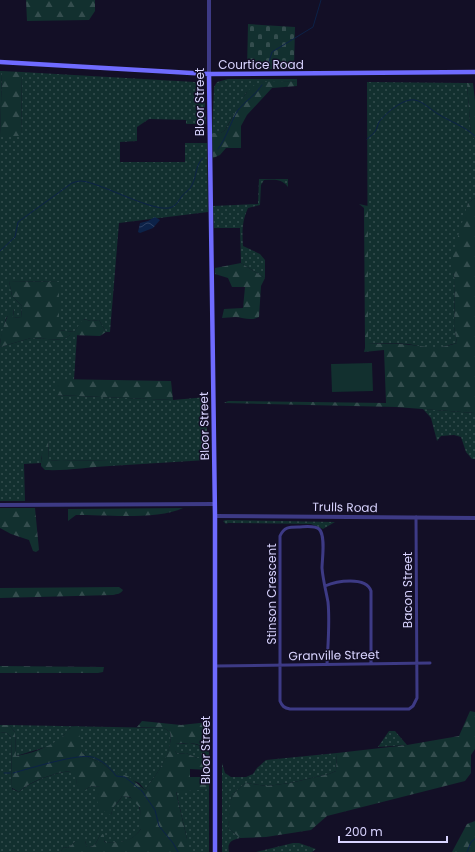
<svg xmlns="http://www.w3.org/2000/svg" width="475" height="852" viewBox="0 0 475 852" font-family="Poppins,sans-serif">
	<defs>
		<pattern id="grass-dots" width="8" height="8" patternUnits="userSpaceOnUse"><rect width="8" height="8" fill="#12302f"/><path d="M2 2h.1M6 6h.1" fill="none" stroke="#344d4e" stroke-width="1.8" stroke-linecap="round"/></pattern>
		<pattern id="forest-firs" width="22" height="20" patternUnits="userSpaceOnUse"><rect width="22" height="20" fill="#12302f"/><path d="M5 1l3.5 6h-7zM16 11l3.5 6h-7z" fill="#344d4e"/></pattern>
		<pattern id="cemetery-stones" width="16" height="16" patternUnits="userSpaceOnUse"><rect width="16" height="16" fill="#12302f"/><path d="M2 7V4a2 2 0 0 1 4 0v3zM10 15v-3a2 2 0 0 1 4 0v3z" fill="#344d4e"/></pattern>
		<pattern id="water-waves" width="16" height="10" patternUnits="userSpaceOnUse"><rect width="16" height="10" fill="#0c2248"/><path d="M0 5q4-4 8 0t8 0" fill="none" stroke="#2f4163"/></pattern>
	</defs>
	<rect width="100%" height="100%" fill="#130f26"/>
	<!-- grass -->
	<path fill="url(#grass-dots)" d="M0 71H2L0 136H21L22 72 195 82 200 85 204 91 206 124H186V120L149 119 137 127V141L120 142V162H185V143H207L208 212 119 223 110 332H106L99 320 91 321 84 319 74 332 59 330V282L9 281 12 296 22 306 21 318 13 317 14 309 6 318 0 342Z
		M228 79H297V81L260 83 246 93 225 130 221 133H212L214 87 217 82Z
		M367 82 467 83 471 136 475 139V198L468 203 453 273 455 279 454 327 457 343 442 347H424L408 344 390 343 368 344Z
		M259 179H288V187C281 178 274 180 264 180L261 185 260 205 248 208C242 221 242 232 243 246L260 254 265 260V278L241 263 240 228H214L213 206 258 204Z
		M70 335H77L74 380H55V395L173 400 207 397V460L110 466V461L61 460 49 461 48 439 41 458V463L24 464 25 501H0V347L31 338 63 340Z
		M423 409 475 413V459H472L466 452 461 437 454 435 441 436 437 441 431 418Z
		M226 520 335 522 323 529 311 524 228 523 226 524 223 521Z
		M9 725 164 728 170 732C174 752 156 775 145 790L139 783 111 771 102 763 89 758 82 753 70 728 60 740 46 747 16 756 15 732Z
		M389 731H395L407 745 378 747Z
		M0 732 7 733 11 737 12 789 19 792C30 781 61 770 76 771L77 785 85 790 91 786 100 787 111 815C114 802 117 806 122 796 141 797 142 813 141 829 130 843 124 842 106 843L100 835C97 841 95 848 87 847L85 841 75 842 68 848 64 847 60 852H0Z
		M190 743C196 744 202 747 209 747V758H197L186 753 177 754 175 751V744Z
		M337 753 336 771 329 774 290 783 267 786 245 783 232 795 228 828 240 838C231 840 227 843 229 852H222V763L225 773 231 777H246L253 774 257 768 266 760Z
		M209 789V852H187V839L176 791Z
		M293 843H299L316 849 312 852H256Z"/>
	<!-- forest -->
	<path fill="url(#forest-firs)" d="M26 0H95V11L89 20 27 21Z
		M2 71 22 72 21 136H0Z
		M297 81V86L272 88 247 115 241 126V148H226L220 155 213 158 212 133H221L225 130C234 117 244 87 259 83 269 80 286 82 297 81Z
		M467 83H473L475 101V139L471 136Z
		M475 198V413L396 407 224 403 228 401 386 403 384 350 364 352 365 348 364 208 359 204 368 206V344C378 344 389 343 399 344 422 345 434 351 457 343L454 327 455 279 453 273V253L468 203Z
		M241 263 265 278 261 286 259 317C251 321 244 318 236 317 231 317 226 318 222 318L224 309 243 308 245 287H232L228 278 215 274V268Z
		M9 281 59 282V330L74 332 83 319 91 321 99 320 106 332 100 336 70 335 63 340 31 338 0 347C0 335 5 320 11 309L14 308 13 317 21 318 22 306 12 296Z
		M55 379 171 381 173 400 55 395Z
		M48 438 49 461 61 460 110 461V466C88 467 67 471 45 470L41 466C41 456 43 448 48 438Z
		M0 508H35L39 550 36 552 33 551 29 540 11 534 0 528Z
		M183 508C158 520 105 515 76 515L68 521V509Z
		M119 587 123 590C121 594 117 594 113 595L0 598V588Z
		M0 666 104 667 103 672 98 673H0Z
		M470 711 475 712V749L471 755V773L465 781 327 816 311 830 266 837 240 838 228 828 229 812 232 795 245 783 267 786 290 783 329 774 336 771 337 753 407 745 459 736Z
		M142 721 181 725 209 722V747C204 747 203 746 199 745 192 742 182 743 175 744V751L177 754 186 753 197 758H209V770L190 769V777H209V789L176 792 187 839V852H60L64 847 68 848 75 842 81 840 85 841 87 847C95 848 97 841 100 835L103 834 104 836V841L106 843C124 841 130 843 141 829L140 808 130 797 122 796C117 805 114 803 111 815 104 814 97 804 96 797 96 794 98 790 100 787L91 786 85 790 80 791 77 785 75 771C61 770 29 781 19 792L12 788 11 737 7 733 0 732V725H9L15 732 16 756C30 754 46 748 58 740 68 735 63 729 78 726L82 753 89 758 102 763 111 771 128 776 145 790C156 775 174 751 170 732L164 728 137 727Z
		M475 821V852H452L467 824Z"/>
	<!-- cemetery -->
	<path fill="url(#cemetery-stones)" d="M248 24 295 27 294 69H247Z"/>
	<!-- pitch -->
	<path fill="#12302f" d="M372 363 373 391 332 392 331 364Z"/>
	<!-- water -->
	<path fill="url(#water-waves)" d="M155 217 160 220 153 228 140 233 138 232 140 223 148 221Z"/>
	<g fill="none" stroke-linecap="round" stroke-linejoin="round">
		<!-- stream -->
		<path stroke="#0c2248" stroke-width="1" d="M268 65 272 52 313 27 321 0
			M367 139C370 136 374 134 376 130 377 128 378 124 379 122 386 113 403 98 415 100 424 102 431 110 438 114 451 122 464 126 475 136
			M218 149C227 137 230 123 238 110 245 101 256 95 262 85
			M0 251 15 237 18 222 72 183C75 182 78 181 81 181 100 182 157 215 172 207 177 205 179 200 182 196 185 192 189 191 192 185 197 176 195 165 203 158
			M4 773H10
			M13 773C28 769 79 753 92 757 102 760 110 767 116 776L125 777 142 791 155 810 159 826 173 843 178 852
			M467 852 471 842 475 839"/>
		<!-- minor -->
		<path stroke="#3d3a85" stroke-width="3" d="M325 586C336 581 366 576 371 591V664
			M327 664C328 643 330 622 328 602 326 591 323 580 322 568 322 560 326 535 319 529 314 525 304 527 298 527 289 527 284 527 280 536V701C282 706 284 708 290 709H409L413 706 417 698 416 517
			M215 666 430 663"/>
		<!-- tertiary -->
		<path stroke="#3d3a85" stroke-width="4" d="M209 0V74
			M0 505 215 504
			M215 516 475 518"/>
		<!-- secondary -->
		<path stroke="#6f6bff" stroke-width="4.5" d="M0 62 209 74 475 72
			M209 74 215 516V852"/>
	</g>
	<g text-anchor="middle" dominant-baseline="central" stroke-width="3" stroke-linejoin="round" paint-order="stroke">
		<!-- street labels -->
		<g font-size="12" fill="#d9d4ff" stroke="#130f26">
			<text x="261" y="64">Courtice Road</text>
			<text transform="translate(199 102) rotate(-90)">Bloor Street</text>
			<text transform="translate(204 426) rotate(-91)">Bloor Street</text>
			<text transform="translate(345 507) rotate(1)">Trulls Road</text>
			<text transform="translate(407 590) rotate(-90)">Bacon Street</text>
			<text transform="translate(271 594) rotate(-90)">Stinson Crescent</text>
			<text transform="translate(334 655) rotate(-1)">Granville Street</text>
			<text transform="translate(205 750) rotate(-90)">Bloor Street</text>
		</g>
	</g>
	<!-- scale -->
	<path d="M339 836v6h108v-6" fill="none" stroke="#d9d4ff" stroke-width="2"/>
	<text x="345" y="836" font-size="12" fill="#d9d4ff" stroke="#130f26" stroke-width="3" paint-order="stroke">200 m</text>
</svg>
